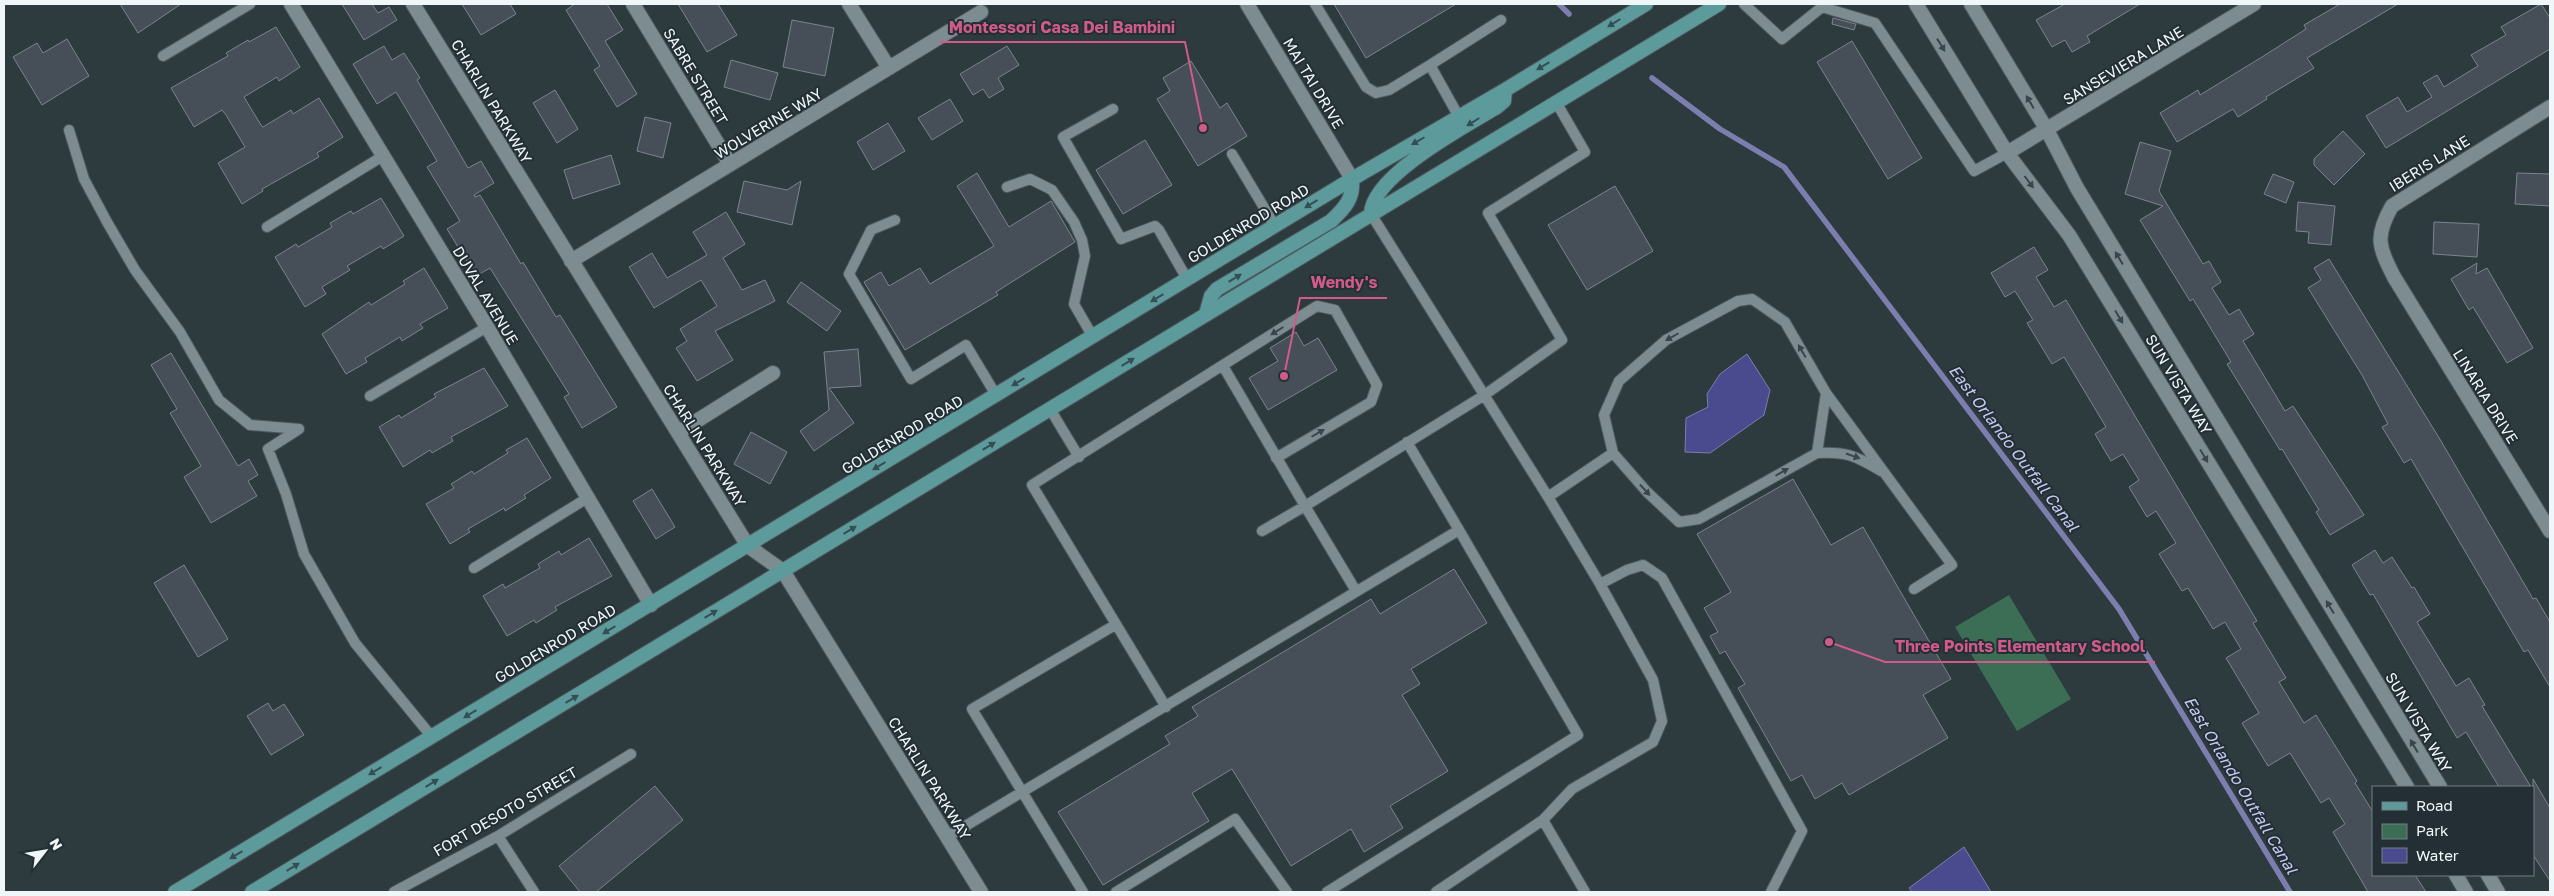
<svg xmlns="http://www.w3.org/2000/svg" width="2554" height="896" viewBox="0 0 2554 896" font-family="'Golos Text',sans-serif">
	<rect width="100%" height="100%" fill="#2d3a3e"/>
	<!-- green -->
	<path fill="#3b6e54" d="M2009 595 2071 699 2017 731 1955 627Z"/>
	<!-- water -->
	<path fill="#4a4a8e" stroke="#7c7eae" d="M1747 354 1770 390 1764 415 1710 453 1685 452 1686 418 1708 407 1707 394 1720 374Z
		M1964 847 1991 892H1912L1909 888Z"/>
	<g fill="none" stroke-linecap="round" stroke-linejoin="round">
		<!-- stream -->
		<path stroke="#7c7eae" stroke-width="5.5" d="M1559 4 1569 14
			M1652 78 1720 129 1784 167 2119 609 2290 892"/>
	</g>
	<!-- building -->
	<path fill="#464e57" stroke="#7b848e" d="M120 4H181L138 33Z
		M342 4H372L378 13 389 7 397 20 364 40Z
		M462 4H510L516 14 481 35Z
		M575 4H607L623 30 605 41 637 94 617 107 594 70 600 66 566 10Z
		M678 4H718L737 35 707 52Z
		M1334 4H1456L1366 58Z
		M2065 4H2140L2087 36 2090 42 2072 52 2065 40 2052 47 2036 20Z
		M2340 4H2398L2307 58 2314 68 2266 97 2267 99 2238 117 2233 109 2177 142 2160 113 2198 90 2200 95 2262 57 2306 29 2304 25Z
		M2541 4 2550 18V49L2386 148 2366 116 2398 97 2407 112 2432 97 2423 83 2437 75 2444 87 2478 66 2471 55 2506 35 2501 27Z
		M1833 18 1856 24 1854 30 1832 24Z
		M792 20 834 28 825 76 783 67Z
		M276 27 300 67 279 81 277 77 244 97 261 125 263 127 291 110 293 114 319 98 343 137 317 153 319 157 262 189 263 191 242 204 218 163 245 147 226 115 222 110 194 127 171 88 228 56 226 53 248 40 249 42Z
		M67 39 89 76 42 105 13 57 37 43 43 53Z
		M1852 41 1922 158 1888 179 1817 62Z
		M384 46 392 60 404 53 420 78 417 80 468 168 481 161 494 183 474 195 475 197 480 195 521 264 523 262 556 317 560 315 617 407 582 428 564 397 569 394 490 268 476 276 447 229 460 221 427 167 437 161 396 92 377 104 353 64Z
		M1007 46 1019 65 998 78 1004 89 989 98 983 89 973 95 960 74Z
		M731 60 778 73 770 100 724 87Z
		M1191 61 1220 108 1227 103 1247 136 1198 166 1157 99 1170 91 1163 78Z
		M555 90 578 129 557 143 533 103Z
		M950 99 963 121 932 140 918 118Z
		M645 117 671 123 663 158 637 151Z
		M888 123 905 151 873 170 857 142Z
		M2343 131 2365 154 2334 185 2314 165V159Z
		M1145 140 1172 185 1123 214 1096 170Z
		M2140 142 2171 151 2159 191 2203 264 2209 261 2221 282 2212 288 2229 315 2239 309 2254 334 2243 341 2285 411 2293 406 2364 515 2330 535 2316 512 2319 510 2282 449 2280 450 2227 364 2231 362 2193 299 2190 301 2140 220 2163 206 2125 194Z
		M611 155 620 184 573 199 564 170Z
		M977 173 1009 227 1051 201 1075 242 996 292 998 295 905 350 864 282 881 272 889 286 920 268 930 284 994 246 957 186Z
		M2517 173 2550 174V206L2515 204Z
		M2273 174 2294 182 2286 203 2264 194Z
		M744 181 787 190 801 181 792 225 737 212Z
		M1615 186 1653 251 1587 290 1548 225Z
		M381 198 404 236 383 249 381 246 347 266 350 270 322 287 326 294 305 307 275 257 296 244 298 247 332 227 330 223 351 211 353 214Z
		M2298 202 2335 206 2331 245 2308 243 2309 232 2296 231Z
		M726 212 745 244 723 258 742 290 765 280 775 301 715 331 733 360 697 381 676 348 687 341 680 329 717 306 701 280 654 308 629 267 652 253 667 278 707 255 693 232Z
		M2434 222 2479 224 2477 257 2433 254Z
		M2034 247 2048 270 2036 277 2054 307 2066 300 2257 621 2253 623 2286 678 2279 682 2304 723 2316 715 2357 781 2355 783 2373 812V875H2415L2426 892H2368L2333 832 2345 824 2329 798 2321 803 2290 753 2268 766 2242 723 2259 713 2226 658 2241 649 2225 622 2213 629 2188 588 2182 591 2159 554 2176 543 2156 511 2147 517 2129 487 2139 480 2123 454 2111 461 2095 434 2106 427 2064 357 2052 364 2027 323 2033 320 2015 291 2005 297 1991 273Z
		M2329 259 2441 441 2533 599 2536 598 2550 622V687L2528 650 2524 652 2411 459 2404 463 2382 427 2388 424 2362 375 2308 288 2321 280 2314 268Z
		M2477 263 2476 274 2487 268 2533 348 2507 363 2473 307 2469 310 2451 279Z
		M424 268 448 308 420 324 423 328 402 341 400 337 365 358 367 362 346 374 322 334 369 302 371 305 405 284 403 281Z
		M801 282 841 311 827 331 787 302Z
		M1296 332 1304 346 1318 338 1337 370 1268 410 1249 378 1278 361 1270 348Z
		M858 349 861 386 829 388 854 423 814 451 800 431 829 410 824 352Z
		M171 353 238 466 249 459 258 475 248 481 257 496 211 523 184 477 201 466 170 413 177 409 151 365Z
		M484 368 508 406 451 437 453 441 432 453 430 450 403 467 379 427 399 415 401 418 436 397 434 394Z
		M751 432 787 452 770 484 734 464Z
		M527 438 551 478 524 495 526 498 505 511 504 508 468 529 470 532 450 544 426 504 454 488 451 484 472 471 474 474 508 453 506 450Z
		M1793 479 1831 545 1863 527 1951 679 1923 695 1948 738 1849 795 1842 783 1815 799 1802 775 1791 781 1738 688 1745 684 1725 651 1720 654 1710 636 1718 632 1704 608 1731 592 1697 534Z
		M652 489 675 527 656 539 633 501Z
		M589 538 612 576 555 607 557 610 536 623 534 620 507 636 483 596 503 584 505 588 540 568 538 564 559 551 561 555Z
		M2375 550 2383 563 2392 557 2412 588 2414 587 2430 614 2417 622 2456 686 2469 678 2485 705 2482 706 2531 787H2499L2466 732 2457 738 2373 594 2370 595 2352 565Z
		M184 565 228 639 198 657 154 583Z
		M1454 569 1487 623 1411 669 1420 684 1402 695 1448 771 1390 806 1403 828 1364 852 1351 829 1291 866 1232 769 1192 793 1209 821 1103 885 1058 812 1170 744 1165 736 1198 716 1192 707 1371 599 1380 614Z
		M268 703 273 711 284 704 304 735 271 755 247 716Z
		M2533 779 2550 808V881L2533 855Z
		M655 786 683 820 596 892H580L559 866Z"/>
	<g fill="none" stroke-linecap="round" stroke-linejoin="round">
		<!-- service casing -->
		<g stroke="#4e595c" stroke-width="12">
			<path id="service" d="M1315 4 1366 87 1376 93 1389 90 1430 65
				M1744 4 1782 39 1822 7 1875 23 1974 171 2007 153
				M163 56 250 4
				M1113 109 1063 137 1121 239 1155 226 1159 230 1187 279
				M1459 117 1430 65 1501 20
				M69 130 84 179 107 222 135 270 180 332 219 400 250 425 299 429
				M1232 154 1275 226
				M1007 187 1030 179 1052 190 1074 222 1082 240 1085 256 1074 304 1093 337
				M1371 214 1548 497 1613 453
				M895 220 871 230 849 274 911 379 966 345 996 395
				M267 227 383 156
				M1223 366 1305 506 1483 396 1562 340 1488 213 1585 152 1556 102
				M1826 393 1817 453 1699 519 1679 522 1647 492 1613 453 1604 415 1619 381 1666 340 1738 301 1752 299 1785 322 1826 393 1952 565 1914 589
				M370 396 487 327
				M1050 409 1079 457
				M299 429 268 449 286 494 304 554 355 643 432 737
				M1817 453C1846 451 1856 456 1881 471
				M1548 497 1600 584 1627 570 1643 565 1662 578 1802 831 1771 892
				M1262 531 1305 506 1356 591
				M474 568 589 497
				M1166 707 1032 485 1317 306 1335 310 1377 385 1371 402 1276 458
				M1543 820 1572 789 1653 742 1662 721 1653 680 1600 584
				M498 836 534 892
				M947 837 1459 530 1407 442
				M394 892 498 836 631 754
				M1083 892 972 709 1115 625
				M1116 892 1235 819 1287 892
				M1327 892 1578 735 1459 530
				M1436 892 1543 820 1585 892"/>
		</g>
		<!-- minor casing -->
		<g stroke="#4e595c" stroke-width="16">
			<path id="minor" d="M291 4 487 327 651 605
				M413 4 748 546 783 571 981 892
				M633 4 730 164
				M849 4 889 68
				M1247 4 1352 179
				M1916 4 2007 153 2069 235 2407 787
				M1971 4 2047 130 2077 188 2440 787
				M2550 107 2392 206C2374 237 2379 247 2394 277L2550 531
				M2007 153 2254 4
				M571 261 981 12
				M679 432 773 373
				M2456 875 2466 892
				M2488 875 2498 892"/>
		</g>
		<!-- secondary casing -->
		<g stroke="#4e595c" stroke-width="16">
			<path id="secondary" d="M1371 214C1371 176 1467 125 1497 107L1504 101 1505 90
				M1206 314 1211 296 1217 289 1331 221C1345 208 1354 198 1352 179
				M175 892 1352 179 1505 90 1646 4
				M252 892 1719 4"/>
		</g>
		<!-- service -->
		<use href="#service" stroke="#7d8c91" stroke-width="10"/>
		<!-- minor -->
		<use href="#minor" stroke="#7d8c91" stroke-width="14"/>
		<!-- secondary -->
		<use href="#secondary" stroke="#5c9a9b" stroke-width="14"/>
	</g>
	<!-- one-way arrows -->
	<defs><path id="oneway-solid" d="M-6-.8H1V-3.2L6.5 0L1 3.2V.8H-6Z" transform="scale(1.25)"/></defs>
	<g fill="#344f53">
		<use href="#oneway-solid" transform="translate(1614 23) rotate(148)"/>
		<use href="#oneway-solid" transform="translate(1543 66) rotate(149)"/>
		<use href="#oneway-solid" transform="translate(1473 122) rotate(148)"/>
		<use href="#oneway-solid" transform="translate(1418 141) rotate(150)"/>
		<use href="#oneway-solid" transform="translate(1311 204) rotate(149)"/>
		<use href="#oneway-solid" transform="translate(1235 278) rotate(-31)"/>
		<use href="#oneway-solid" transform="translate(1157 298) rotate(149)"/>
		<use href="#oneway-solid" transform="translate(1128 362) rotate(-31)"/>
		<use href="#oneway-solid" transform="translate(1018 382) rotate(149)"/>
		<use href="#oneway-solid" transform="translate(989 446) rotate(-31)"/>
		<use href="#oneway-solid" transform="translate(879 466) rotate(149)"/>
		<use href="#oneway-solid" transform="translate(850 530) rotate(-31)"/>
		<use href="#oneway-solid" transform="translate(711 614) rotate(-31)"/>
		<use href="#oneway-solid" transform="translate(609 630) rotate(149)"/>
		<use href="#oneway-solid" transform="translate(572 699) rotate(-31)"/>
		<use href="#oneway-solid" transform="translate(470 714) rotate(149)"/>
		<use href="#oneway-solid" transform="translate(375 771) rotate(149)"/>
		<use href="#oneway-solid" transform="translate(432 783) rotate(-31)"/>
		<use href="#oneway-solid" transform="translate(236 855) rotate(149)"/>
		<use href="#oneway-solid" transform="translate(293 867) rotate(-31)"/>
	</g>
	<g fill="#3a464b">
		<use href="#oneway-solid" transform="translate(1941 45) rotate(58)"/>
		<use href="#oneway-solid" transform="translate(2030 102) rotate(-121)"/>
		<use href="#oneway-solid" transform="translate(2029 182) rotate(53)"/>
		<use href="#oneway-solid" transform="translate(2119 258) rotate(-121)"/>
		<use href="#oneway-solid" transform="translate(2119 317) rotate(59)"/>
		<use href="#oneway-solid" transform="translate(1277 331) rotate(148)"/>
		<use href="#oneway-solid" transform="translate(1672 337) rotate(150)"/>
		<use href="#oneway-solid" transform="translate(1802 351) rotate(-120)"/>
		<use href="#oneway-solid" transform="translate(1318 433) rotate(-30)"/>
		<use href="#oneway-solid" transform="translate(1853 456) rotate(19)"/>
		<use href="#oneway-solid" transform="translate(2204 456) rotate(59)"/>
		<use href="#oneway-solid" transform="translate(1782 472) rotate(-30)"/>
		<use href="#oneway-solid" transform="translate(1645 490) rotate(47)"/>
		<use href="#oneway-solid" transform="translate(2330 607) rotate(-121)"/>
		<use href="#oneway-solid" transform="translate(2414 746) rotate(-121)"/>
	</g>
	<g text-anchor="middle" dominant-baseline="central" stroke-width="4" stroke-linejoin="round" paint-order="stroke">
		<!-- street labels -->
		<g font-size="15" fill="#eff7f9" stroke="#232f34">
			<text transform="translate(2123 65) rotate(-31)">SANSEVIERA LANE</text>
			<text transform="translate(696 76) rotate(59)">SABRE STREET</text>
			<text transform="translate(1314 83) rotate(59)">MAI TAI DRIVE</text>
			<text transform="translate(492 101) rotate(59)">CHARLIN PARKWAY</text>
			<text transform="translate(768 123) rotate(-31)">WOLVERINE WAY</text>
			<text transform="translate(2429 163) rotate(-32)">IBERIS LANE</text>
			<text transform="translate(1248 223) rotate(-31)">GOLDENROD ROAD</text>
			<text transform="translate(486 295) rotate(59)">DUVAL AVENUE</text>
			<text transform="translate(2179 384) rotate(59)">SUN VISTA WAY</text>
			<text transform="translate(2486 396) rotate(58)">LINARIA DRIVE</text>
			<text transform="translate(902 434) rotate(-31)">GOLDENROD ROAD</text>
			<text transform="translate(705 445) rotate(58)">CHARLIN PARKWAY</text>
			<text transform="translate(555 643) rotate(-31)">GOLDENROD ROAD</text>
			<text transform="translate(2419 722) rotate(59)">SUN VISTA WAY</text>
			<text transform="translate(930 778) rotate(58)">CHARLIN PARKWAY</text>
			<text transform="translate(505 811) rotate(-30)">FORT DESOTO STREET</text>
		</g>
		<!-- water labels -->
		<g font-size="16" font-style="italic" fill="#c6c9f2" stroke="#232f34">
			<text transform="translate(2014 448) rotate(53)">East Orlando Outfall Canal</text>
			<text transform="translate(2241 785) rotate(59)">East Orlando Outfall Canal</text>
		</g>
	</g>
	<!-- callouts -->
	<path fill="none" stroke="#d05b8a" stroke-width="2" d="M1203 128L1185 42H939M1284 376L1300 298H1387M1829 642L1885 662H2155"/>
	<g fill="#d05b8a" stroke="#232f34" stroke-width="2">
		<circle cx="1203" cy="128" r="5"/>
		<circle cx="1284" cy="376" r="5"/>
		<circle cx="1829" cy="642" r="5"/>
	</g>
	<g font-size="16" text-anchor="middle" font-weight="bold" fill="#d05b8a" stroke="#232f34" stroke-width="4" stroke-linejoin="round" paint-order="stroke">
		<text x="1062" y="33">Montessori Casa Dei Bambini</text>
		<text x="1344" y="288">Wendy's</text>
		<text x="2020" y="652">Three Points Elementary School</text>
	</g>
	<!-- border -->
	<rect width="2554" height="896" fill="none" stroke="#eff7f9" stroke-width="10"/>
	<!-- legend -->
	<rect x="2372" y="786" width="162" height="90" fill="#232f34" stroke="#757f83"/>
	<rect x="2382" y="802" width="25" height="8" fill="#5c9a9b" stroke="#757f83"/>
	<text x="2416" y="811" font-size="15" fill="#eff7f9">Road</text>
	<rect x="2382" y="824" width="25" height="15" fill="#3b6e54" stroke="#757f83"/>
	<text x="2416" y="836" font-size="15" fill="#eff7f9">Park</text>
	<rect x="2382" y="848" width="25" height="15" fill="#4a4a8e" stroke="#757f83"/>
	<text x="2416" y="861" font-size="15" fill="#eff7f9">Water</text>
	<!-- north arrow -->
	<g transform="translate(45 851) rotate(59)" stroke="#232f34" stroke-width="4" paint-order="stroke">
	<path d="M0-4L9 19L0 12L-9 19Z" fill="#eff7f9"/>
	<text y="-8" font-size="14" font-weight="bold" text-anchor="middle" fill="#eff7f9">N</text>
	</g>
</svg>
